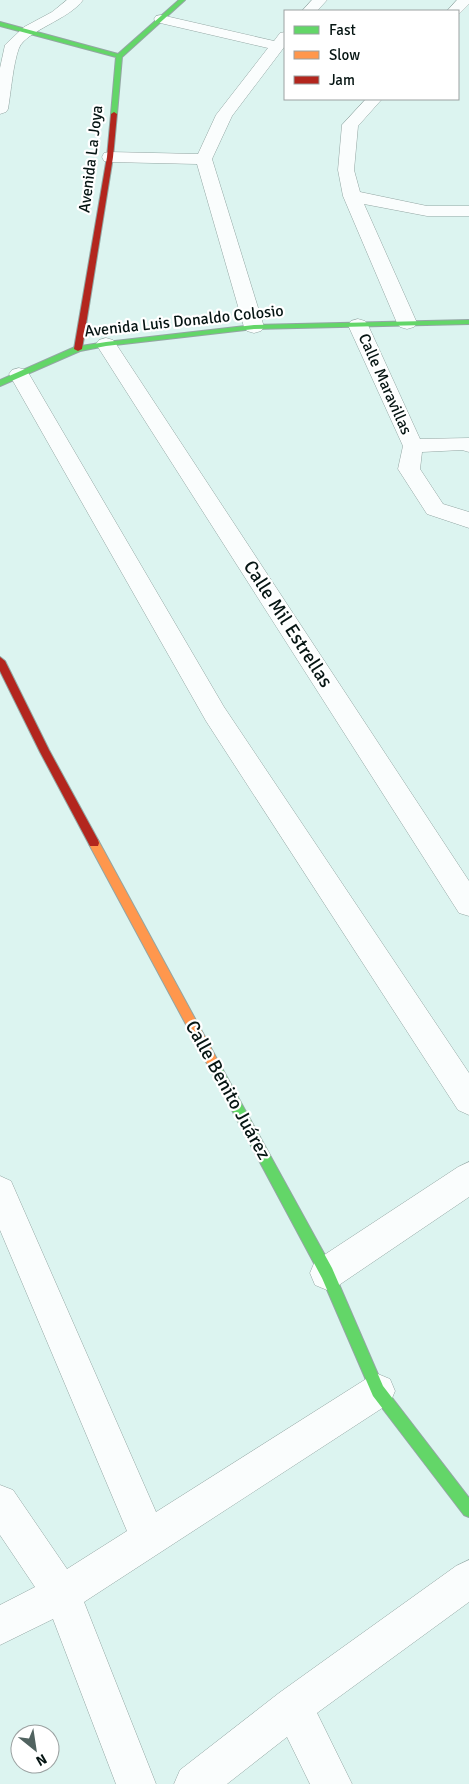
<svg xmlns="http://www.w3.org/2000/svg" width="469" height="1784" viewBox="0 0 469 1784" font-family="Signika,sans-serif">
	<rect width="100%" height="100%" fill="#dcf4f0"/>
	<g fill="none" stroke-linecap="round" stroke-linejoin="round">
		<!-- street casing -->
		<g stroke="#93a6a3" stroke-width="1">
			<path id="street" d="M67 0H83C70 19 26 31 19 48 13 64 11 92 8 109L6 112 0 114V68L5 45 24 27 52 12Z
				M312 0H327L317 11H302Z
				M457 0H469V4L459 14 458 11H447Z
				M161 15 274 41 280 33 285 32V46L232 116 212 159 264 327 261 331 254 333 247 331 244 327 197 164 110 162 104 161 102 157 104 153 110 152 198 154 216 115 268 48 156 22 154 19 156 16Z
				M366 99H382L358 126 354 170 360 192 427 206H469V216H427L364 204 417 323 414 327 407 329 400 327 397 323 343 196 338 170 342 125Z
				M358 319 365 321 368 325 420 439 469 438V452L462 450 422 452 420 469 443 504 469 512V528L427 514 398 469 403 446 348 325 351 321Z
				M106 338 113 340 116 344 469 881V916L459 913 96 344 99 340Z
				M19 368 26 370 29 374 224 707 469 1073V1115L458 1110 206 721 9 374 12 370Z
				M469 1162V1197L339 1285 327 1290 315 1285 310 1273 315 1261 458 1167Z
				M0 1176 11 1181 156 1512 366 1379 378 1374 390 1379 395 1391 390 1403 84 1602 156 1784H116L53 1619 0 1645V1605L35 1587 0 1535V1485L13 1490 67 1569 127 1531 0 1230Z
				M469 1560V1602L317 1713 352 1784H310L287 1737 227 1784H174L180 1770 279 1693 456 1566Z"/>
		</g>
		<!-- fast casing -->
		<g stroke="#93a6a3" stroke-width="2">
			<path id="fast" d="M179 0H185L122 57 117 114 114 116 111 114 116 57 0 26V22L118 54Z
				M469 320V324L254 329 106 346 80 351 0 386V380L75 347 106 342 254 325Z
				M214 1059 218 1061 332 1268 383 1386 469 1498V1517L464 1515 373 1396 322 1278 210 1069 208 1065 210 1061Z"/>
		</g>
		<!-- slow casing -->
		<g stroke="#93a6a3" stroke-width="2">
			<path id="slow" d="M94 838 98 840 218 1061 220 1065 218 1069 214 1071 210 1069 90 846 89 843 90 840Z"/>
		</g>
		<!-- jam casing -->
		<g stroke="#93a6a3" stroke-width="2">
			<path id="jam" d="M114 112 117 114 113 157 82 349 78 351 74 349 107 157 111 114Z
				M0 657 5 661 49 750 98 840 99 843 98 846H90L40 752 0 671Z"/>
		</g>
		<!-- street -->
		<use href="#street" fill="#fafdfd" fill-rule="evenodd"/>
		<!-- fast -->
		<use href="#fast" fill="#63d668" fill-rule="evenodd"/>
		<!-- slow -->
		<use href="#slow" fill="#ff974d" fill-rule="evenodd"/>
		<!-- jam -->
		<use href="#jam" fill="#b3261e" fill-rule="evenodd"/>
	</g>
	<g text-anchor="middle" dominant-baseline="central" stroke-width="4.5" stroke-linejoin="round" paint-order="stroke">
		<!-- far-street labels -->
		<g font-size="16" fill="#061513" stroke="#fff">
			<text transform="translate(91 159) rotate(-83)">Avenida La Joya</text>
			<text transform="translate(184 321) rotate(-6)">Avenida Luis Donaldo Colosio</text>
			<text transform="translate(385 384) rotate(66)">Calle Maravillas</text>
		</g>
		<!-- street labels -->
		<g font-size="19" fill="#061513" stroke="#fff">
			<text transform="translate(288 624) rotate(57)">Calle Mil Estrellas</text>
			<text transform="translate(228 1090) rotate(61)">Calle Benito Juárez</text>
		</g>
	</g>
	<!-- legend -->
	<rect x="284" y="10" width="175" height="90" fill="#ffffff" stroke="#9ba1a1"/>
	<rect x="294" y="26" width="25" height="8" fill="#63d668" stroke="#9ba1a1"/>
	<text x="329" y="35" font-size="15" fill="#061513">Fast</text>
	<rect x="294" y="51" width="25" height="8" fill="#ff974d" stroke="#9ba1a1"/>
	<text x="329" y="60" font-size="15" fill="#061513">Slow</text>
	<rect x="294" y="76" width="25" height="8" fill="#b3261e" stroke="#9ba1a1"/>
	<text x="329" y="85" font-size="15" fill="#061513">Jam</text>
	<!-- north arrow -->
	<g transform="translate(35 1749) rotate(150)"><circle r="24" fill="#ffffff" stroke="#9ba1a1"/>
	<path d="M0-4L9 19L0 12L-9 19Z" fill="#516360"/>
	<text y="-8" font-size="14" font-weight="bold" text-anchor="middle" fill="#061513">N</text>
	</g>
</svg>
